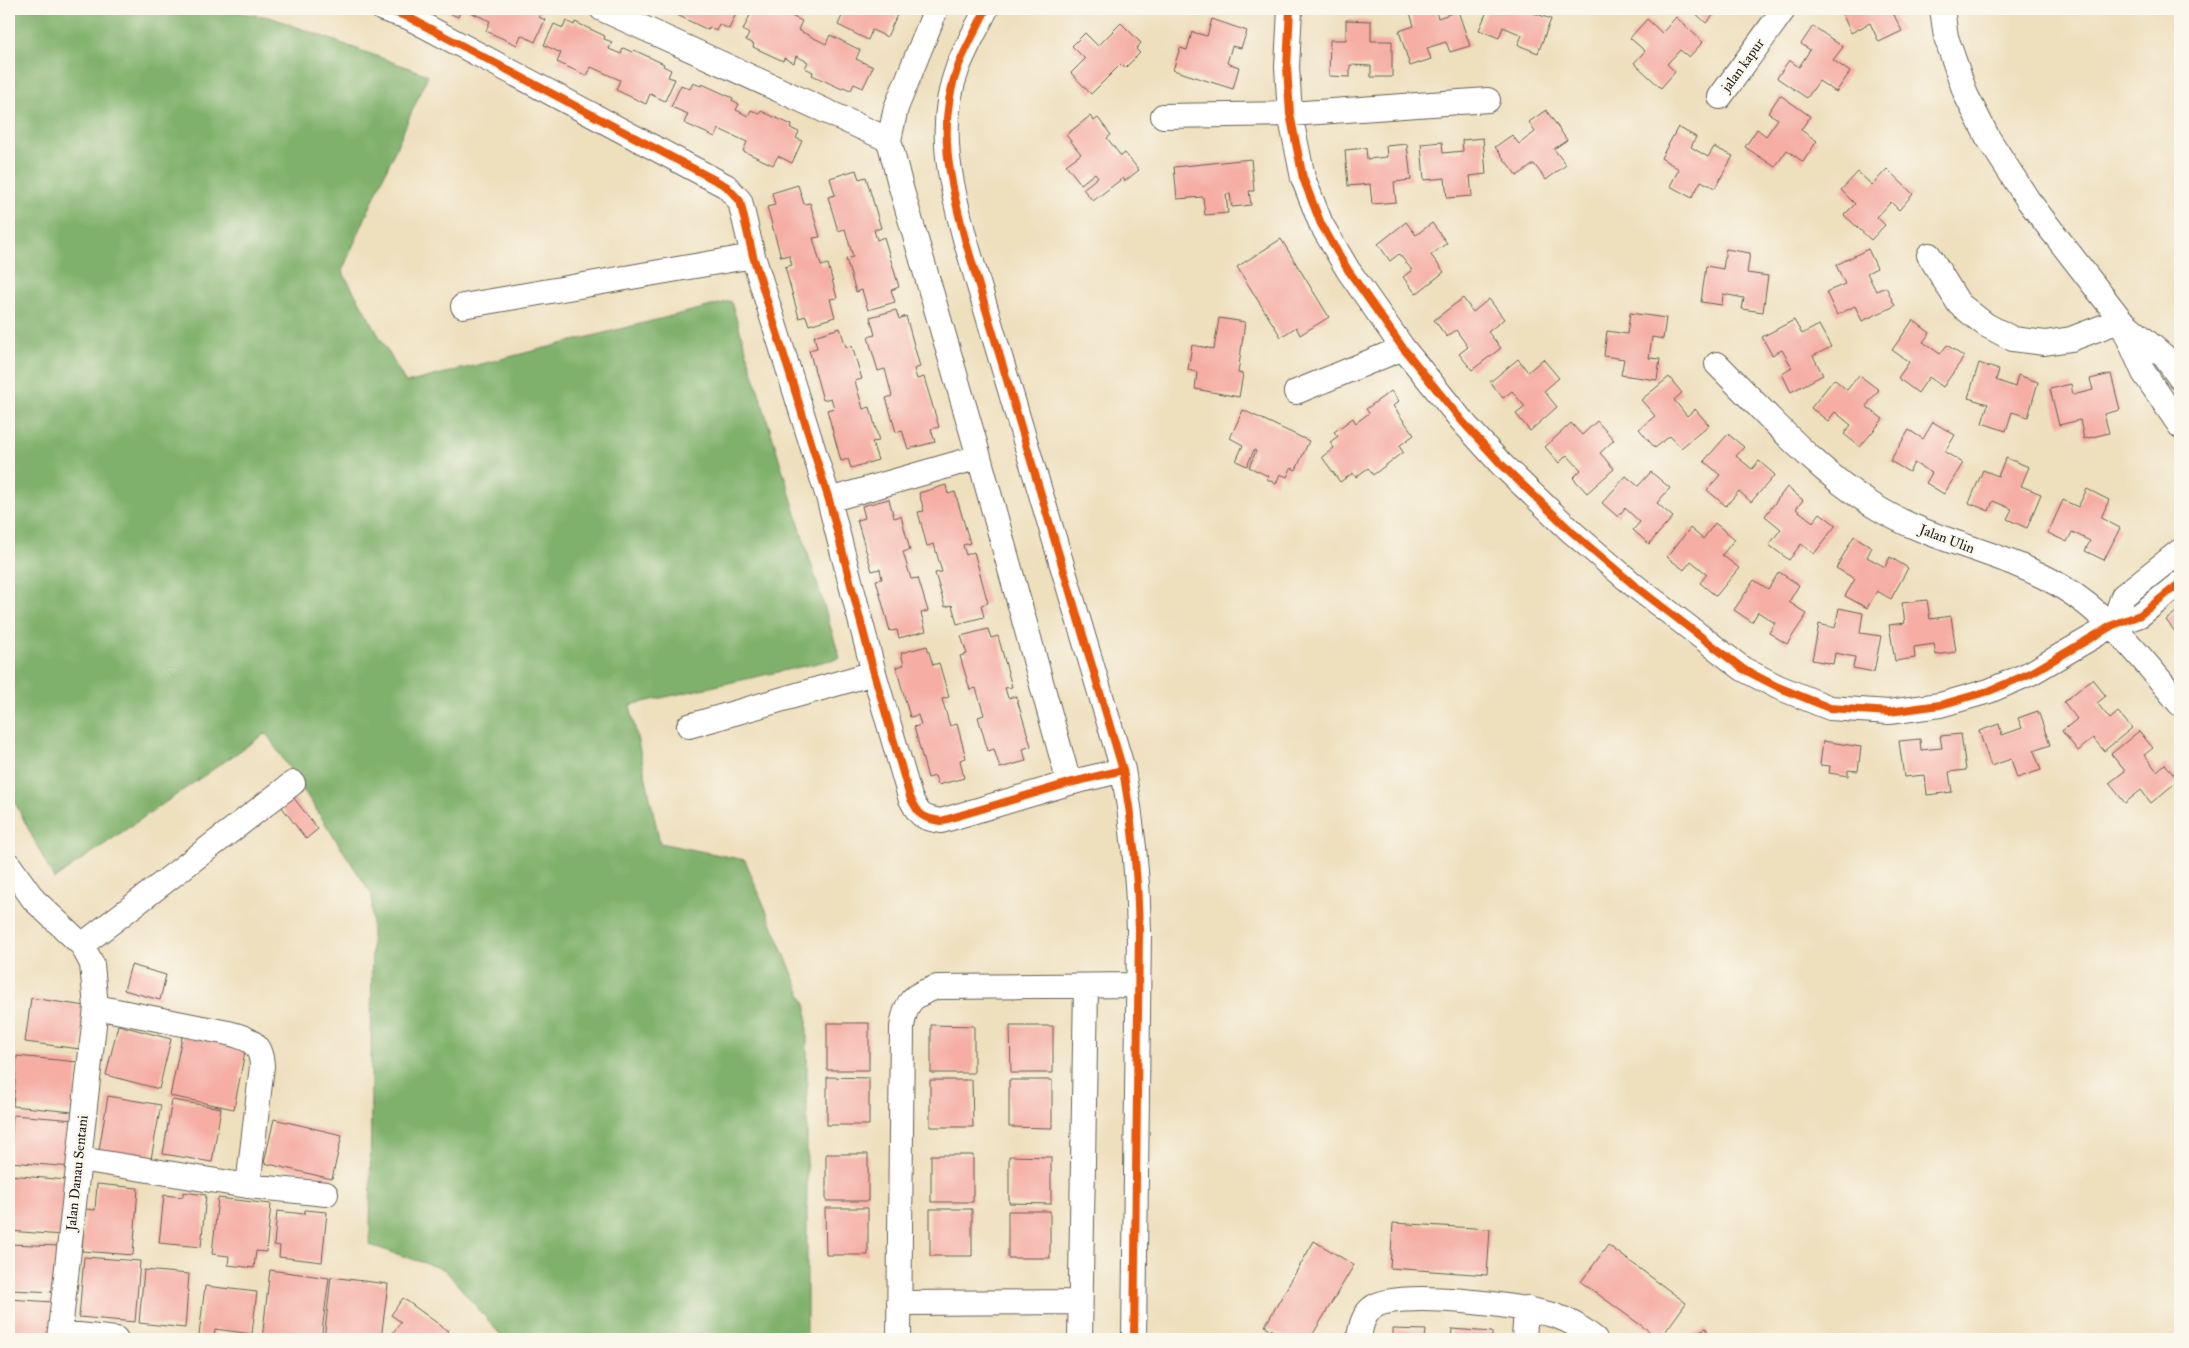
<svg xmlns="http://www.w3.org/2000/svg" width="2189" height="1348" viewBox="0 0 2189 1348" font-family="'IM FELL Great Primer',serif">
	<rect width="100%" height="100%" fill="#fbf7ec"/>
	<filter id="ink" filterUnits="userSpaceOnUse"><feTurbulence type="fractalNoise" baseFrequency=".02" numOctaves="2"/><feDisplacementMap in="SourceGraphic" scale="10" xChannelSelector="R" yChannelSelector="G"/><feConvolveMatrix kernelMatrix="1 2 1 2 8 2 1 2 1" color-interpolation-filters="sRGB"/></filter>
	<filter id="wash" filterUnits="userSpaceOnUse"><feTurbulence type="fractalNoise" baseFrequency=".0096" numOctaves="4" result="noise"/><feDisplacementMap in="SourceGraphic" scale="20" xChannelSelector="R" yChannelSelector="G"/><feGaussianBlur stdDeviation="1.12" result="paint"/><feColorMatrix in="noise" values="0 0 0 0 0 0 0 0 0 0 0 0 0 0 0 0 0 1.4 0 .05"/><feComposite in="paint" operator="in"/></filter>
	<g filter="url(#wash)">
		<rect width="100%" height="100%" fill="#eedfbd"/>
		<!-- forest -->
		<path fill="#80b16c" stroke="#4e6644" d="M9 9H214L270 17 428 75 342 271 406 383 731 301 840 658 630 705 660 843 745 860 807 1008V1339H504L445 1270 370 1245 372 895 266 733 54 879 9 791Z"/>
		<g id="blocks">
			<!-- building -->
			<path fill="#f5ada4" d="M440 9H461L458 17Z
				M463 9H537L542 11 539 17 545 20 535 42 521 35 517 45 486 31 490 21Z
				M671 9H738L729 29 719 24 716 31 709 27 708 30 677 15 678 13Z
				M753 9 768 16 771 9H776L802 21 798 30 826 44 830 35 860 50 856 59 873 67 863 88 854 84 851 90 843 87 842 89 812 75 813 72 805 68 808 62 796 56 794 63 784 58 783 61 753 47 754 44 746 40 749 34 743 30Z
				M826 9H892L890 12 897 15 887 37 872 30 868 40 838 25 842 16Z
				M1409 9H1435L1438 18 1458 11 1470 46 1450 52 1446 42 1427 48 1431 59 1410 66 1399 31 1414 26Z
				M1488 9H1532L1531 12 1551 19 1538 53 1518 45 1522 35 1503 27 1499 38 1479 30Z
				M1691 9H1719L1706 23Z
				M1840 9H1902L1893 13 1902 31 1879 42 1870 23 1851 33Z
				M1676 17 1703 42 1689 57 1680 50 1667 64 1675 72 1661 88 1634 63 1645 51 1630 38 1647 19 1662 33Z
				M1212 19 1247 31 1241 48 1232 46 1227 63 1239 67 1233 89 1173 70 1180 48 1187 50 1192 32 1207 36Z
				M1346 20 1371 21V41H1392V77H1371V66L1350 65V77L1329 76 1330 40H1346Z
				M566 21 574 25 575 22 605 36 604 39 612 42 609 49 621 54 623 48 632 52 634 50 664 64 663 66 671 70 668 77 675 79 665 101 650 94 646 104 616 90 620 80 591 67 587 76 557 62 561 53 544 45 554 24 563 28Z
				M1121 23 1141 43 1136 49 1140 53 1125 68 1121 64 1091 94 1071 73 1085 59 1072 46 1085 33 1098 46Z
				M1813 26 1843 47 1833 60 1850 72 1836 92 1819 81 1807 98 1777 78 1789 60 1799 67 1810 50 1801 44Z
				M693 83 701 86 702 84 733 98 732 100 739 104 736 110 748 116 751 110 760 114 761 111 792 125 790 128 799 132 796 138 802 141 792 163 778 156 773 165 743 151 747 142 719 129 715 137 684 123 688 114 671 107 681 85 690 89Z
				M1780 95 1810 116 1801 130 1817 141 1803 162 1787 150 1775 167 1745 147 1757 129 1766 136 1778 119 1768 113Z
				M1546 110 1567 140 1554 149 1566 165 1546 180 1534 164 1517 176 1495 147 1512 135 1519 144 1535 132 1529 122Z
				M1090 116 1094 121 1098 118 1111 135 1107 138 1121 156 1125 153 1139 170 1125 181 1123 178 1093 201 1083 189 1098 177 1095 173 1081 184 1066 165 1081 154 1066 135Z
				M1678 127 1696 137 1691 147 1708 157 1714 147 1733 156 1715 188 1701 181 1692 198 1670 186 1679 169 1661 158Z
				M1483 138 1486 174 1470 176 1472 196 1447 198 1445 178 1424 180 1421 144 1442 142 1443 153 1463 151 1462 140Z
				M1407 144 1411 180 1394 182 1396 202 1372 204 1370 184 1348 186 1345 150 1366 148 1367 159 1387 157 1386 146Z
				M1251 159 1254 191H1249L1251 205 1232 207 1230 194H1226L1228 213 1205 215 1203 197 1177 199 1174 167Z
				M1887 169 1913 194 1899 210 1891 202 1877 217 1885 225 1871 240 1844 215 1855 204 1841 190 1858 172 1872 185Z
				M856 170 859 179 866 177 881 228 874 230 877 240 884 237 899 287 891 290 895 302 868 310 862 290 856 292 846 259 853 257 845 229 838 231 828 197 835 195 830 178Z
				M798 185 804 204 810 203 820 237 813 238 821 266 828 264 837 298 830 299 835 317 809 325 806 316 799 318 785 267 792 265 789 255 781 257 767 207 775 205 772 193Z
				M1406 222 1416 235 1432 223 1447 243 1431 255 1444 272 1416 294 1403 277 1412 270 1399 254 1390 261 1378 244Z
				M1281 239 1329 317 1300 335 1296 327 1281 337 1237 267Z
				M1726 249 1750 253 1747 273 1768 276 1763 312 1742 309 1744 298 1723 294 1722 305 1701 302 1706 266 1723 269Z
				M1868 249 1877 268 1867 273 1876 291 1886 287 1895 306 1862 321 1855 306 1837 315 1826 292 1845 284 1836 265Z
				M1463 298 1473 312 1489 299 1504 319 1488 332 1501 348 1472 370 1459 354 1468 347 1456 330 1447 337 1434 320Z
				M896 310 899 319 906 316 920 367 914 369 917 379 924 377 939 427 931 429 935 442 908 449 902 430 896 432 886 398 892 396 885 369 878 371 868 337 875 335 870 317Z
				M1630 313 1666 318 1663 339 1652 337 1649 358 1660 359 1657 380 1621 375 1624 359 1604 356 1607 331 1627 334Z
				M1219 318 1245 322 1238 373 1243 374 1239 397 1195 389 1197 372 1188 370 1192 345 1214 349Z
				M1794 320 1802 334 1819 325 1831 347 1813 356 1823 375 1791 392 1782 374 1792 368 1782 350 1772 355 1762 337Z
				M1913 320 1930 333 1923 342 1940 354 1947 345 1964 357 1943 387 1929 377 1918 393 1898 378 1909 362 1892 350Z
				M840 328 846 347 852 346 862 379 855 381 863 409 870 407 879 441 872 442 878 460 851 468 848 459 841 461 827 410 834 408 831 398 823 400 809 350 817 348 814 336Z
				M1518 359 1528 372 1543 359 1559 378 1544 391 1557 407 1530 431 1516 414 1525 407 1512 391 1503 398 1490 382Z
				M1979 363 1999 370 1996 380 2015 387 2018 375 2038 382 2028 417 2012 412 2006 431 1982 423 1988 404 1968 398Z
				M2111 374 2120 410 2104 414 2109 433 2084 439 2080 420 2059 425 2050 389 2071 384 2073 395 2093 390 2090 379Z
				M1859 375 1879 390 1866 406 1883 419 1860 447 1844 434 1851 425 1835 412 1828 421 1811 408 1834 379 1847 390Z
				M1669 377 1682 393 1674 400 1687 416 1695 409 1709 425 1681 448 1670 436 1655 448 1639 429 1655 416 1641 400Z
				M1391 391 1399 401 1393 406 1414 435 1399 446 1403 452 1373 475 1368 468 1356 477 1353 473 1340 482 1322 457 1334 448 1330 442 1338 436 1334 432 1353 418 1356 423 1369 413 1366 409Z
				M1243 410 1309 441 1296 470 1291 468 1287 477 1280 474 1276 484 1267 479 1268 476 1249 467 1256 451 1254 450 1247 466 1236 461 1243 445 1230 438Z
				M1597 421 1614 440 1600 453 1614 469 1587 493 1573 478 1581 470 1567 455 1559 463 1545 447 1571 423 1582 435Z
				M1933 422 1955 435 1945 452 1963 463 1944 494 1926 483 1932 473 1914 463 1909 472 1890 461 1909 430 1923 439Z
				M1728 434 1744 447 1736 456 1752 469 1759 461 1775 475 1751 502 1739 491 1726 506 1707 490 1720 475 1704 461Z
				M2006 458 2029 467 2021 486 2041 494 2027 528 2007 519 2012 509 1993 501 1989 511 1969 503 1983 470 1998 476Z
				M1651 472 1670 488 1657 503 1673 517 1649 544 1633 530 1640 522 1625 508 1618 517 1602 503 1626 476 1638 486Z
				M946 485 948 494 955 492 970 543 963 545 966 555 974 552 988 603 981 605 984 617 957 624 952 605 945 607 935 573 942 572 934 544 927 546 918 512 924 511 919 493Z
				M1787 487 1803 500 1796 509 1813 522 1820 513 1836 525 1814 554 1801 544 1789 560 1769 545 1781 529 1765 516Z
				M2087 489 2109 500 2101 518 2120 528 2104 560 2085 551 2090 541 2072 532 2067 542 2048 533 2063 500 2078 507Z
				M889 499 894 518 901 516 910 550 903 552 911 579 918 578 928 611 921 613 926 631 899 638 897 630 890 631 876 580 882 579 880 569 872 571 857 520 865 518 862 506Z
				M1715 523 1735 539 1722 555 1739 568 1716 596 1700 583 1707 574 1691 561 1684 570 1667 557 1690 528 1703 539Z
				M1854 536 1872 547 1867 557 1885 567 1890 557 1908 568 1891 599 1877 591 1867 608 1845 596 1855 579 1836 568Z
				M1779 572 1799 585 1789 602 1807 614 1787 644 1769 633 1775 623 1758 612 1752 622 1734 610 1754 580 1768 589Z
				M1927 600 1930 619 1951 616 1956 652 1936 655 1934 644 1914 647 1915 658 1895 661 1889 625 1905 623 1902 603Z
				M1839 608 1863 613 1860 633 1881 636 1874 672 1853 668 1855 657 1835 653 1833 664 1812 660 1819 624 1835 628Z
				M2180 609V638L2166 620Z
				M988 629 991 638 998 636 1012 687 1005 688 1008 698 1016 696 1031 746 1023 749 1026 761 1000 768 994 749 988 751 978 717 984 715 976 688 970 690 960 656 967 654 961 636Z
				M927 646 933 665 939 663 949 697 942 699 950 726 957 724 966 758 960 760 964 778 938 785 935 776 928 778 914 727 921 725 918 715 910 717 896 667 904 665 901 653Z
				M2092 679 2106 696 2097 703 2110 719 2118 712 2132 728 2104 751 2093 738 2078 751 2062 731 2077 719 2064 702Z
				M2038 711 2050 745 2034 751 2041 770 2017 778 2011 759 1991 766 1979 731 1999 724 2002 735 2022 728 2018 718Z
				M2139 731 2153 748 2144 755 2157 771 2165 764 2179 780 2151 803 2141 790 2125 803 2109 783 2125 771 2111 754Z
				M1961 734 1966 770 1949 772 1952 792 1927 795 1925 775 1904 777 1899 741 1920 739 1921 750 1942 748 1940 736Z
				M1823 741 1861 747 1858 771 1848 770V776L1829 773 1830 766 1820 765Z
				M293 797 318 829 306 839 281 806Z
				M131 965 166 975 160 1000 124 990Z
				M31 998 86 1006 80 1049 25 1042Z
				M827 1023H869V1070H827Z
				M118 1025 171 1039 159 1089 106 1075Z
				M931 1025 974 1026V1073H931Z
				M1010 1026H1053V1073H1011Z
				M183 1032 246 1046 234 1109 170 1096Z
				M17 1056 78 1062 73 1112 13 1106Z
				M827 1077 869 1078V1125H827Z
				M930 1080H972L973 1127H930Z
				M1009 1080H1052V1128L1009 1127Z
				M108 1096 161 1105 151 1159 99 1150Z
				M172 1100 221 1108 212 1162 163 1154Z
				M13 1115 76 1120 72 1167 10 1162Z
				M274 1119 342 1135 332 1179 264 1163Z
				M826 1154H868V1201H826Z
				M931 1155H973V1202H931Z
				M1009 1156 1051 1157V1204L1009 1203Z
				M9 1175 67 1180 62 1235 9 1231Z
				M97 1184 138 1188 133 1255 82 1251 85 1209 95 1210Z
				M183 1192 206 1195 201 1247 159 1243 164 1195 183 1197Z
				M218 1198 271 1204 266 1252 256 1251 254 1268 228 1265 229 1256 212 1254Z
				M825 1208H868V1255H826Z
				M930 1209H972V1256H930Z
				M305 1210 327 1212 322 1262 279 1257 280 1246 274 1245 277 1211 304 1214Z
				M1008 1211H1050V1258H1008Z
				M1393 1223 1490 1229 1487 1275 1390 1268Z
				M1314 1241 1354 1265 1310 1339H1289L1265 1326Z
				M9 1244 59 1246 57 1292 9 1290Z
				M1608 1245 1686 1303 1660 1339 1581 1282Z
				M84 1257 140 1261 135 1322 79 1317Z
				M144 1270 189 1274 185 1328 139 1323Z
				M270 1270 329 1278 321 1339H262Z
				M331 1277 388 1284 381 1339H324Z
				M205 1286 257 1292 252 1334 215 1329 214 1336 199 1335Z
				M403 1298 448 1331 442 1339H388L401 1322 391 1315Z
				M9 1299 52 1302 50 1339H9Z
				M1706 1328 1711 1339H1682Z
				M1393 1329 1426 1330 1425 1339H1393Z
				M1452 1329 1492 1332V1339H1451Z"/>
		</g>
	</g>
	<g filter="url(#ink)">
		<use href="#blocks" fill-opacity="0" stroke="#666054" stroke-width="1"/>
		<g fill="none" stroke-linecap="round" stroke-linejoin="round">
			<!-- minor casing -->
			<g stroke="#666054" stroke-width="26">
				<path id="minor" d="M383 9 408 17 726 186 740 201 753 256 829 500 874 673 910 797C919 815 921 818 941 821L1069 783 1123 770
					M602 9 889 140
					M936 9 896 108 889 140 900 184 979 457 1069 783
					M986 9C977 28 966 47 958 67 936 125 950 182 965 239L1123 770C1133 825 1138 875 1139 931L1134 1339
					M1290 9 1287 67 1290 114 1303 178 1321 224 1348 270 1403 348 1462 421 1501 464 1572 532 1635 586 1743 669 1778 687 1830 708 1889 712 1940 705 1989 691 2031 673 2113 625 2140 615 2180 583
					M1942 9 1946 37 1966 95 1988 138 2028 200 2121 320 2165 357 2180 378
					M1720 97 1784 9
					M1163 116 1290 114 1488 100
					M1929 255 1959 304 1986 325 2013 339 2045 343 2071 339 2121 320
					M463 306 753 256
					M2123 326 2144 373 2180 426
					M1717 364C1767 414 1814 469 1874 506 1931 542 2001 551 2059 585 2110 615 2143 660 2180 704
					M1296 392 1403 348
					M829 500 979 457
					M2113 625 2123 596 2180 551
					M689 726 874 673
					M9 865 34 900 82 945 92 964 96 1007 59 1339
					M82 945 293 783
					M96 1007 228 1033C249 1038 261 1043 262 1066L248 1186
					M80 1159 248 1186 326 1194
					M899 1303 1080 1302
					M60 1333 116 1339
					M899 1339 902 1027C906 1000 912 996 937 987L1137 985
					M1080 1339 1086 986
					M1359 1339C1360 1329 1363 1315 1372 1308 1393 1288 1527 1306 1556 1316 1571 1321 1583 1329 1595 1339
					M1524 1339 1526 1308"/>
			</g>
			<!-- minor -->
			<use href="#minor" stroke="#fff" stroke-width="24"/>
			<!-- cycleway casing -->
			<g stroke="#fbf7ec" stroke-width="11">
				<path id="cycleway" d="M383 9 408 17 726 186 740 201 753 256 829 500 874 673 910 797C919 815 921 818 941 821L1069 783 1123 770
					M986 9C977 28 966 47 958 67 936 125 950 182 965 239L1123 770C1133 825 1138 875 1139 931L1134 1339
					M1290 9 1287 67 1290 114 1303 178 1321 224 1348 270 1403 348 1462 421 1501 464 1572 532 1635 586 1743 669 1778 687 1830 708 1889 712 1940 705 1989 691 2031 673 2113 625 2140 615 2180 583"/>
			</g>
			<!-- cycleway -->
			<use href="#cycleway" stroke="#e8590c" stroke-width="8"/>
		</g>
	</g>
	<g text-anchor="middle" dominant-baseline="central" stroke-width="5" stroke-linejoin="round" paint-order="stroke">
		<!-- street labels -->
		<g font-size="14" fill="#1c1c1c" stroke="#fbf7ec">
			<text transform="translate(1743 65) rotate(-54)">jalan kapur</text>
			<text transform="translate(1947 539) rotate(21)">Jalan Ulin</text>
			<text transform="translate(77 1173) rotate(-84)">Jalan Danau Sentani</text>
		</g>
	</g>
	<!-- margin -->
	<rect width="2189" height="1348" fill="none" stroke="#fbf7ec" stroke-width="30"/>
</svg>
